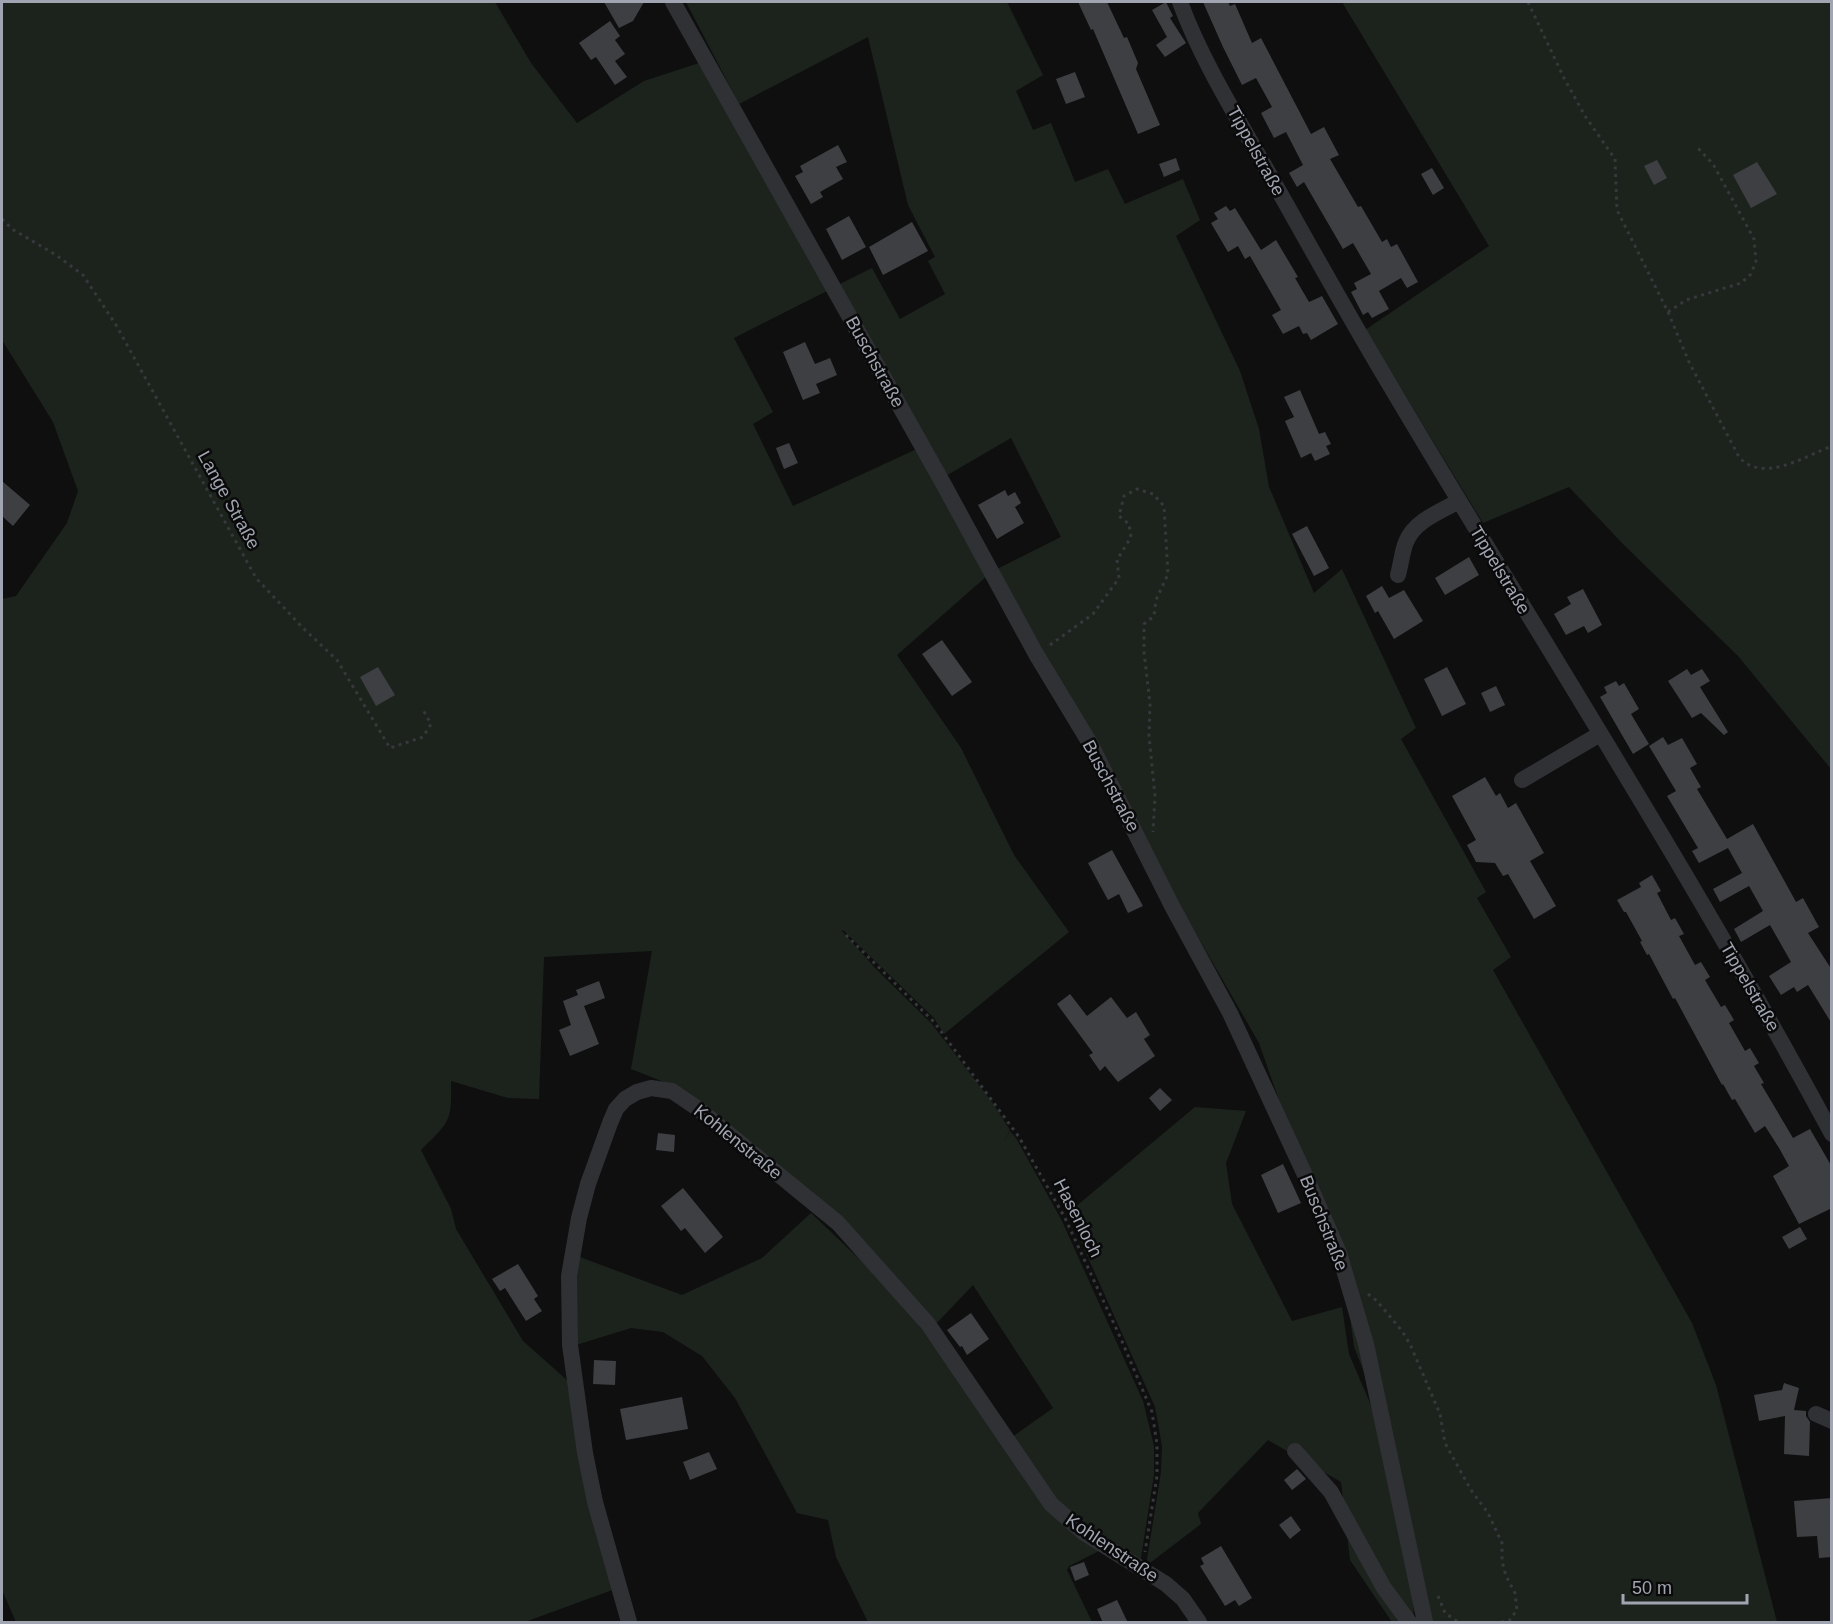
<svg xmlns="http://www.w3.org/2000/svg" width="1833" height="1624" viewBox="0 0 1833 1624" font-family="Arial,sans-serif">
	<rect width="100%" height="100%" fill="#0f0f10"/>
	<!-- green -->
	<path fill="#1c231d" d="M2 2H495L531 63 577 123 644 81 702 62 831 289 734 338 773 412 753 424 793 506 919 448 987 576 897 655 961 748 1014 855 1069 932 944 1034 934 1018 843 930 842 931 876 969 931 1023 992 1102 1010 1130 1003 1144 1010 1131 1016 1138 1062 1221 1143 1401 1154 1446V1475L1140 1564 1065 1515 1012 1437 1053 1408 973 1285 934 1326 900 1286 674 1086 631 1069 652 951 544 957 539 1099 508 1098 451 1081C452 1123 449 1122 421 1150L451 1209 456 1229 523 1341 568 1381 615 1589 525 1622H16L2 1590V599L16 596 67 523 78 491 53 422 2 340Z
		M686 2H1007L1043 75 1016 91 1033 130 1051 123 1075 182 1108 169 1125 204 1183 179 1200 220 1176 236 1240 371 1259 429 1269 487 1314 593 1342 569 1416 728 1401 739 1486 892 1477 898 1511 957 1493 970 1692 1323 1716 1385 1777 1622H1419L1375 1399 1354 1347 1341 1249 1287 1123 1259 1043 1176 899 993 571 1061 537 1011 438 944 477 838 285 872 268 900 319 945 294 928 261 935 257 908 205 868 37 739 104Z
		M1342 2H1831V769L1738 656 1624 545 1569 487 1483 523 1365 330 1489 246Z
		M1195 1107 1246 1111 1226 1163 1232 1204 1292 1321 1342 1307 1349 1354 1370 1403 1385 1449 1413 1586 1414 1622H1392L1350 1560 1341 1482 1268 1440 1198 1513 1201 1524 1146 1566 1161 1472 1162 1446 1155 1407 1068 1213Z
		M811 1213 897 1295 1037 1489 1105 1548 1069 1566 1067 1570 1092 1622H868L836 1557 828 1520 797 1513 735 1398 702 1356 663 1332 631 1328 576 1345 577 1256 682 1295 762 1258Z"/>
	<!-- building -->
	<path fill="#3e3f43" d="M604 2H644L633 21 619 28Z
		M1078 2H1107L1124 38 1127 37 1138 63 1136 69 1160 125 1138 134 1093 29 1091 30Z
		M1166 2 1173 16 1170 18 1186 43 1165 57 1156 45 1167 37 1152 10Z
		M1203 2H1228L1230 6 1235 4 1252 43 1261 38 1311 134 1324 127 1339 155 1330 159 1358 207 1361 206 1382 242 1387 239 1391 247 1397 244 1418 282 1407 288 1401 278 1379 291 1389 309 1372 318 1368 312 1363 315 1351 292 1357 289 1354 283 1371 274 1353 243 1343 249 1304 182 1297 187 1289 173 1303 165 1286 132 1274 138 1261 113 1272 107 1256 78 1242 85 1223 47Z
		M610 21 620 36 615 40 625 54 615 61 627 77 615 85 596 57 591 60 579 43Z
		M1075 72 1085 97 1066 104 1056 79Z
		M838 145 847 162 836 167 843 179 820 192 823 197 811 204 795 176 803 172 800 166Z
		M1176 158 1180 170 1164 177 1159 164Z
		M1657 160 1667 178 1654 185 1644 166Z
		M1757 162 1777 194 1751 208 1733 175Z
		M1432 168 1444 188 1433 195 1421 174Z
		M1226 206 1230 211 1235 208 1261 250 1276 240 1298 277 1295 278 1309 302 1322 296 1338 324 1311 340 1307 333 1303 334 1299 326 1283 334 1272 315 1281 310 1250 256 1245 259 1238 246 1228 252 1211 223 1218 219 1214 213Z
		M849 216 866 247 842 260 826 229Z
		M912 222 928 251 883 275 869 247Z
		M805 342 815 364 830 358 837 375 816 384 820 393 803 400 783 352Z
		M1300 390 1319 434 1325 432 1331 444 1326 446 1330 454 1315 461 1311 453 1301 458 1285 421 1294 417 1284 397Z
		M789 443 798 463 784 469 776 448Z
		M2 481 30 505 13 526 2 516Z
		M1005 490 1008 496 1015 492 1021 503 1015 507 1024 523 997 539 978 505Z
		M1307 526 1329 568 1314 576 1292 534Z
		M1469 557 1479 575 1445 595 1435 578Z
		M1382 586 1389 598 1404 590 1423 621 1394 639 1378 611 1375 613 1366 596Z
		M1583 589 1602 625 1588 633 1584 626 1566 635 1554 614 1571 604 1567 597Z
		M942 640 972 682 952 696 922 654Z
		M378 667 395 695 376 706 360 677Z
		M1447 667 1466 704 1442 716 1424 679Z
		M1687 669 1691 675 1702 669 1710 681 1700 687 1728 732 1724 735 1701 713 1692 718 1668 681Z
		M1616 681 1619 686 1624 683 1639 709 1631 714 1649 744 1633 754 1600 697 1607 693 1604 687Z
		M1496 686 1505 705 1490 712 1481 693Z
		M1663 737 1668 745 1682 738 1697 764 1690 768 1701 787 1697 789 1727 839 1753 824 1796 902 1803 898 1819 927 1808 933 1832 970V1024L1808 985 1797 992 1794 987 1781 995 1769 976 1791 962 1770 925 1741 942 1734 929 1763 911 1749 886 1720 902 1713 889 1742 873 1728 848 1699 863 1692 851 1698 848 1667 796 1676 791 1649 746Z
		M1485 777 1496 796 1500 793 1508 808 1516 803 1544 853 1530 861 1556 906 1534 919 1508 874 1503 876 1495 863 1476 862 1467 845 1476 840 1452 796Z
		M1112 850 1143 906 1128 913 1119 894 1108 900 1088 863Z
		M1652 875 1661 891 1657 893 1671 920 1675 918 1684 934 1679 936 1695 965 1701 962 1710 977 1705 980 1721 1007 1725 1005 1734 1020 1729 1023 1745 1051 1750 1048 1759 1063 1754 1066 1764 1083 1761 1084 1793 1138 1810 1129 1832 1167V1208L1799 1224 1773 1176 1789 1166 1779 1148 1765 1126 1755 1133 1735 1099 1732 1100 1723 1084 1722 1085 1675 998 1673 999 1649 954 1647 955 1640 942 1642 941 1626 912H1624L1617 900 1641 887 1639 883Z
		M599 981 605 998 584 1006 599 1044 570 1056 559 1030 571 1025 563 1001 578 995 576 990Z
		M1070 994 1087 1016 1111 997 1127 1018 1136 1012 1150 1035 1144 1039 1155 1056 1118 1082 1105 1066 1100 1071 1089 1055 1093 1053 1057 1004Z
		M1160 1088 1172 1100 1160 1111 1149 1098Z
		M658 1133 675 1135 674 1152 656 1150Z
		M1283 1164 1301 1203 1278 1213 1261 1175Z
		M683 1188 723 1237 705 1253 685 1228 681 1231 661 1206Z
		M1800 1227 1807 1239 1789 1249 1782 1237Z
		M518 1264 538 1296 534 1299 542 1311 526 1321 505 1288 500 1291 492 1279Z
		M971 1313 989 1339 967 1355 962 1346 960 1347 947 1330Z
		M594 1360 616 1361 615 1385 593 1384Z
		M1784 1383 1799 1388 1794 1410 1806 1411V1416L1810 1422 1809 1456 1784 1454 1785 1416 1759 1421 1754 1395 1782 1390Z
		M682 1397 688 1429 626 1440 620 1409Z
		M709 1452 717 1469 690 1480 683 1462Z
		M1297 1469 1306 1479 1292 1490 1284 1480Z
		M1832 1498V1557L1819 1558 1817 1536 1797 1537 1794 1501Z
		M1291 1516 1301 1530 1290 1539 1279 1525Z
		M1221 1546 1252 1598 1239 1606 1235 1600 1225 1606 1200 1566 1204 1564 1201 1558Z
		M1084 1562 1089 1575 1075 1581 1070 1567Z
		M1117 1600 1128 1623H1103L1097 1609Z"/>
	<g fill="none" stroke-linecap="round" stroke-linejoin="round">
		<!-- path -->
		<path stroke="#36383c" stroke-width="3" stroke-dasharray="3 4.5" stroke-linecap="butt" d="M1528 2 1564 78 1585 116 1615 159 1617 210 1668 312 1689 362 1739 457C1763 484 1805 456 1832 446
			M2 219 12 229 56 255 83 275 116 325 256 578 303 628 337 660 390 748 423 737 431 724 422 708
			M1668 312 1686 300 1741 283 1751 274 1756 261 1754 239 1713 164 1696 146
			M1050 645 1093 614 1119 578 1117 560 1131 537 1129 524 1119 516 1124 496 1137 489 1153 494 1164 506 1168 574 1156 600 1154 616 1144 624V652L1150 704 1149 736 1155 796 1153 832
			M846 935 934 1022 1019 1137 1065 1218 1121 1339 1152 1412 1157 1444V1476L1145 1552
			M1368 1294 1377 1301 1402 1331 1410 1344 1440 1414 1445 1443 1471 1490 1488 1513 1502 1543V1561L1506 1576 1515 1593 1517 1610 1509 1621 1501 1622
			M1438 1596 1445 1613 1458 1622"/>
		<!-- minor -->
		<path stroke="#303135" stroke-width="16" d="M673 2 944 485 1036 654 1091 745 1172 906 1230 1013 1305 1175 1339 1253 1366 1344 1425 1622
			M1180 2C1201 59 1234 112 1264 165 1305 237 1345 310 1388 382 1536 632 1694 877 1832 1134
			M1398 575C1401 564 1402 552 1406 542 1414 521 1441 511 1459 501
			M1522 780 1600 734
			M1816 1414 1832 1421
			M1295 1451 1331 1492 1384 1588 1409 1622
			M629 1622 595 1502 585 1453 570 1345 569 1276 579 1218 588 1184 610 1123 616 1109 625 1099 637 1092 651 1088 672 1091 697 1108 838 1223 928 1324 1051 1504 1084 1533 1166 1584 1183 1599 1199 1622"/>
	</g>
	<g text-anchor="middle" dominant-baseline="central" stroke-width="5" stroke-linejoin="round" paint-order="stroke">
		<!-- street labels -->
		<g font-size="18" fill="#a1a5b1" stroke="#0a0a0b">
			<text transform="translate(1256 151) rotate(61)">Tippelstraße</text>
			<text transform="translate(875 362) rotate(61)">Buschstraße</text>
			<text transform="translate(229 500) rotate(61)">Lange Straße</text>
			<text transform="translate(1500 570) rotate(59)">Tippelstraße</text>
			<text transform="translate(1111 786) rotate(62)">Buschstraße</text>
			<text transform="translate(1750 987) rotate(60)">Tippelstraße</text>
			<text transform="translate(738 1142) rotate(39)">Kohlenstraße</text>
			<text transform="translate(1078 1218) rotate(63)">Hasenloch</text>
			<text transform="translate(1324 1223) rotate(68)">Buschstraße</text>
			<text transform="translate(1112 1548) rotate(34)">Kohlenstraße</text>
		</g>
	</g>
	<!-- border -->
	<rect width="1833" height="1624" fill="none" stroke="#a1a5b1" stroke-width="6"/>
	<!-- scale -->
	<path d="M1623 1594v9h124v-9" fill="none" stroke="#a1a5b1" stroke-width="3"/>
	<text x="1632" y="1594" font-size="18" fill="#a1a5b1" stroke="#0a0a0b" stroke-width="4.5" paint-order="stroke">50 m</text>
</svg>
